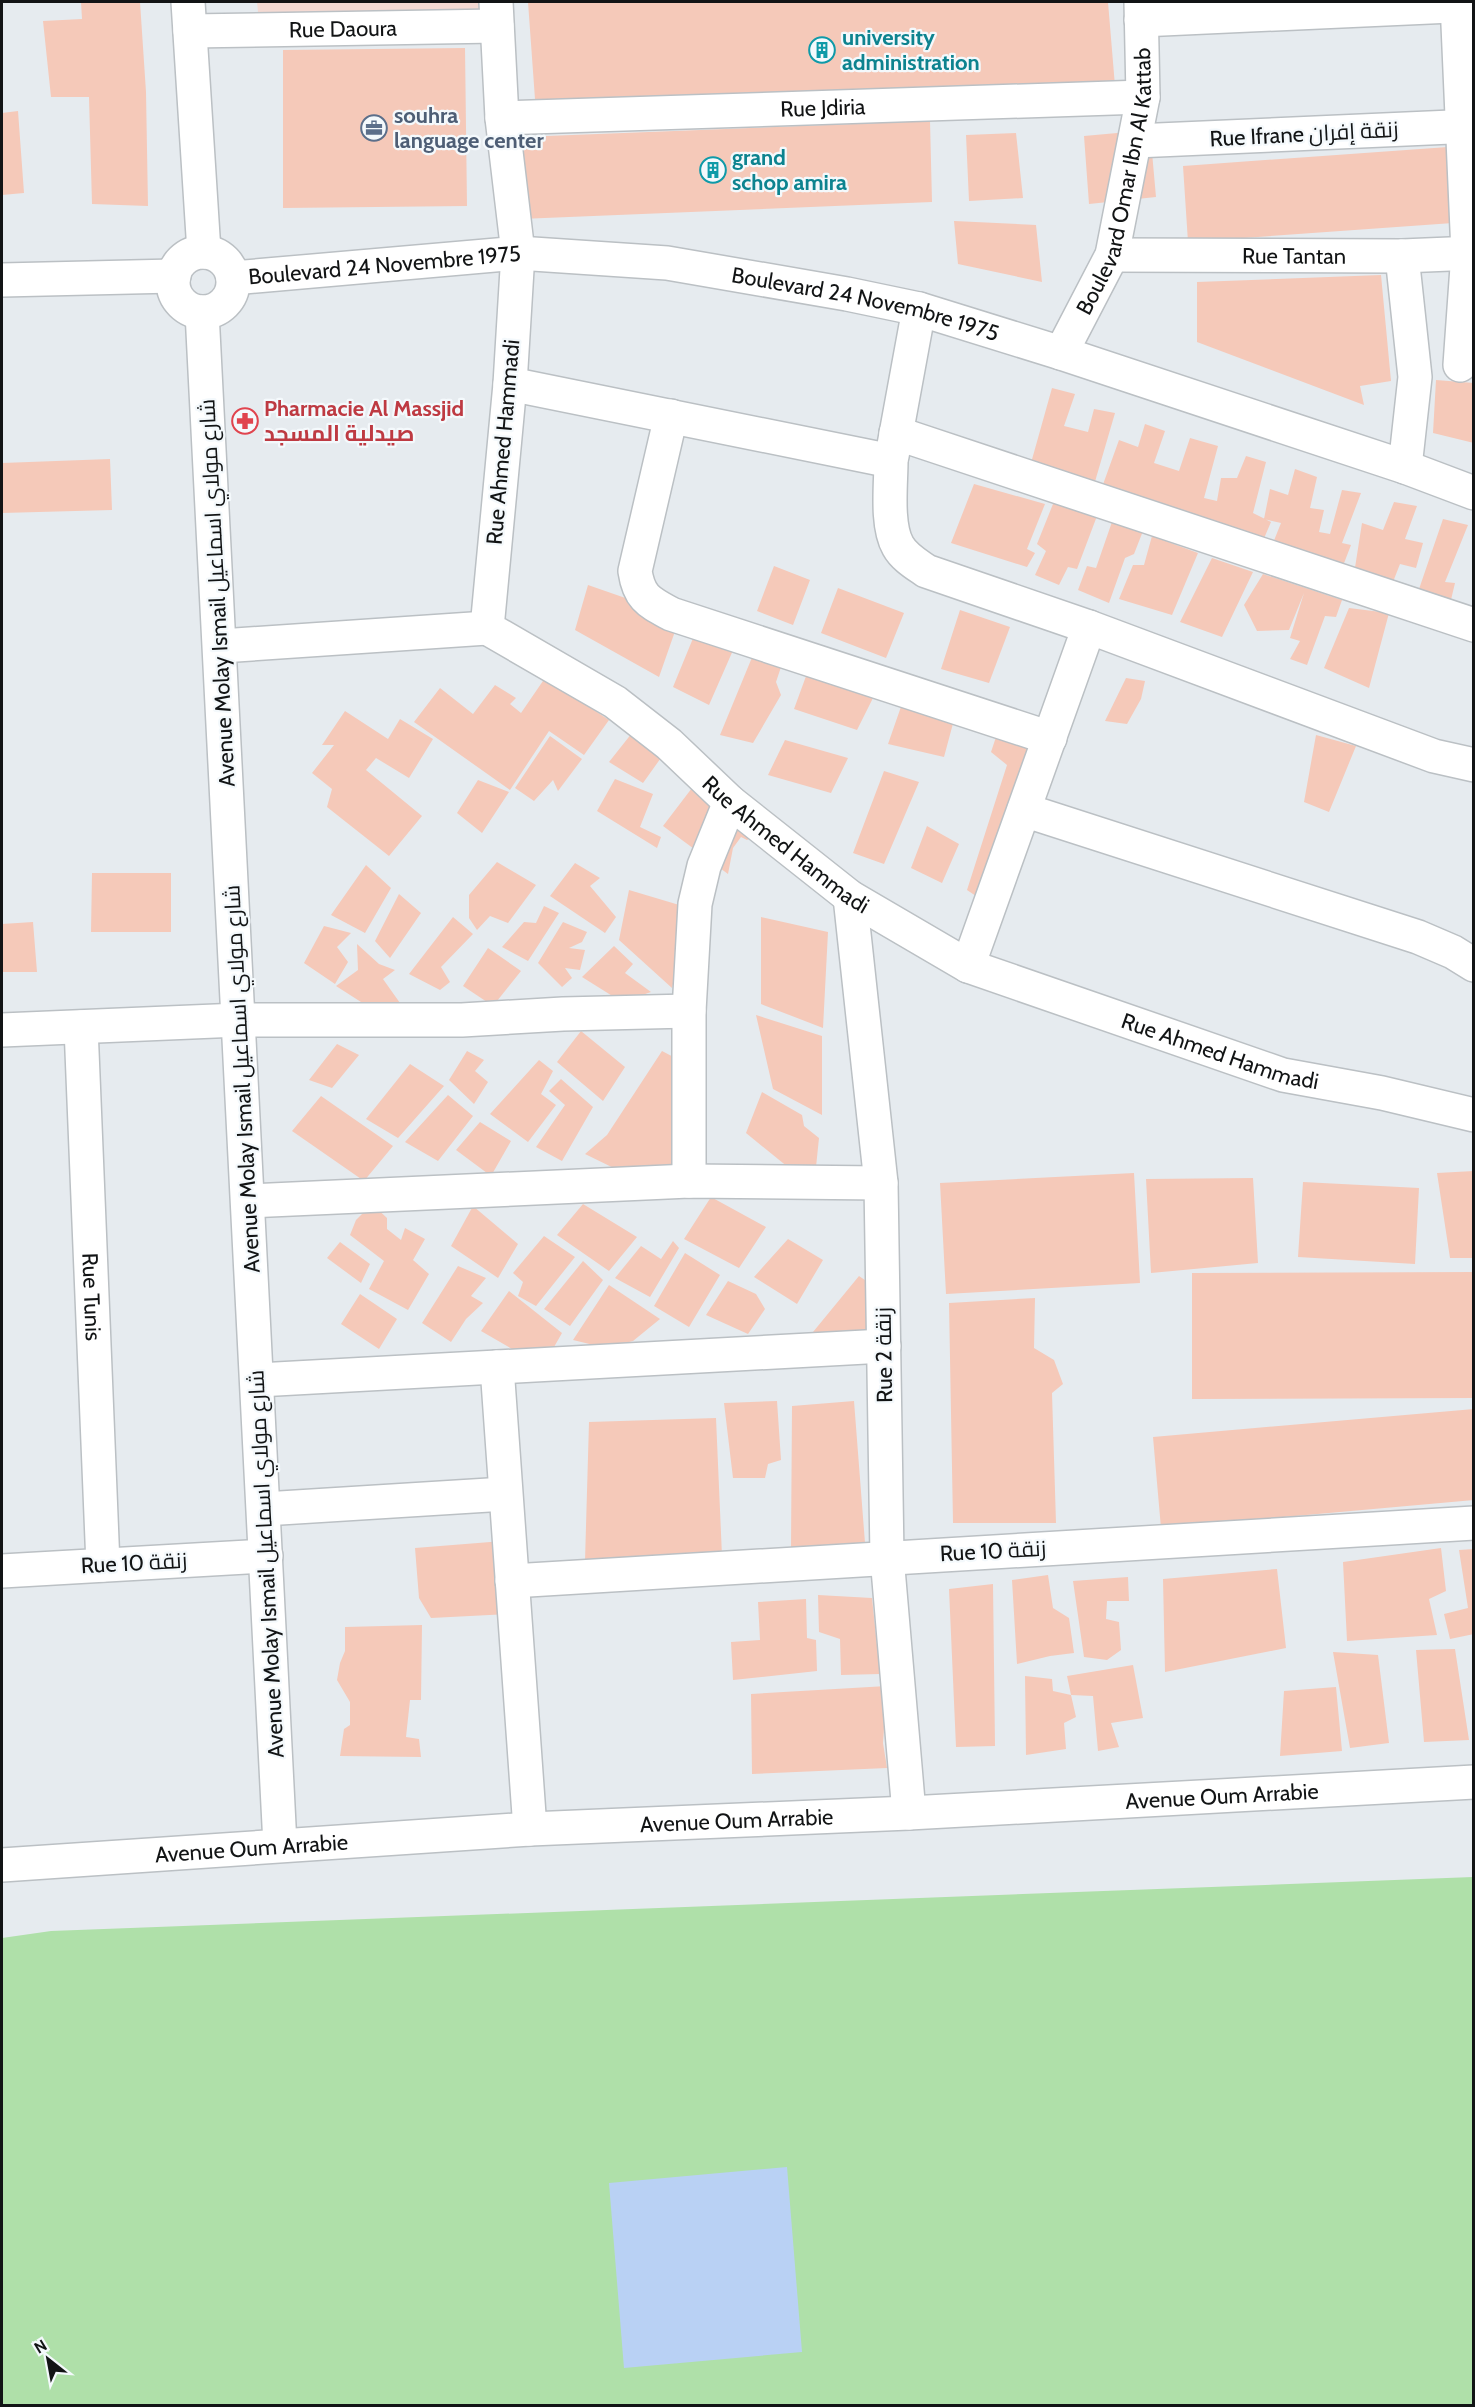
<svg xmlns="http://www.w3.org/2000/svg" width="1475" height="2407" viewBox="0 0 1475 2407" font-family="Cabin,Cairo,sans-serif">
	<rect width="100%" height="100%" fill="#e6ebef"/>
	<!-- education -->
	<path fill="#f4dad3" d="M257 2H494L497 17 260 30Z"/>
	<!-- green -->
	<path fill="#afe0a9" d="M1473 1877V2405H2V1938L51 1931Z"/>
	<!-- water -->
	<path fill="#b9d1f4" d="M787 2167 802 2352 624 2368 609 2183Z"/>
	<!-- building -->
	<path fill="#f5c9b9" d="M81 2H140L146 92 148 206 92 204 89 97H51L43 21 82 19Z
		M528 2H1108L1116 98 536 113Z
		M465 48 467 206 283 208V50Z
		M18 111 24 193 2 195V113Z
		M930 121 932 202 498 220 494 138Z
		M1150 130 1156 197 1089 204 1084 136Z
		M1016 133 1023 198 969 201 966 135Z
		M1448 147 1453 223 1188 242 1183 166Z
		M954 221 1036 225 1042 282 958 264Z
		M1381 275 1391 381 1360 386 1364 405 1197 342V282Z
		M1436 380 1474 383V443L1433 433Z
		M1052 388 1075 394 1064 426 1088 432 1094 409 1115 413 1094 485 1031 463Z
		M1145 424 1165 431 1154 463 1179 471 1190 438 1218 446 1204 498 1217 501 1221 478H1237L1246 456 1266 462 1253 513 1271 522 1262 543 1101 490 1119 440 1138 447Z
		M110 459 112 510 2 513V463Z
		M1295 469 1317 477 1310 508 1324 510 1319 532 1330 534 1342 490 1361 493 1342 543 1351 545 1341 571 1273 543 1281 523 1264 519 1270 489 1288 495Z
		M974 484 1045 504 1027 549 1035 553 1027 567 951 543Z
		M1055 499 1097 516 1077 569 1068 567 1059 585 1035 575 1046 551 1037 544Z
		M1394 502 1417 506 1405 539 1423 543 1416 568 1400 564 1391 587 1354 574 1362 523 1383 530Z
		M1113 519 1143 531 1134 554 1125 558 1109 603 1078 590 1087 566 1096 568Z
		M1443 519 1468 525 1445 582 1455 583 1450 604 1418 592Z
		M1152 536 1198 553 1172 615 1119 599 1133 565H1144Z
		M1212 558 1253 572 1222 637 1180 622Z
		M774 566 810 580 793 625 757 611Z
		M1263 574 1342 600 1336 617 1325 616 1307 665 1290 659 1300 641 1290 638 1304 593 1289 630 1257 631 1244 605Z
		M588 585 680 617 659 677 575 630Z
		M838 588 904 613 886 658 821 633Z
		M1349 608 1389 613 1369 688 1324 668Z
		M960 610 1010 627 989 683 941 669Z
		M696 631 734 648 709 705 673 687Z
		M753 655 783 661 776 682 781 695 753 743 720 735Z
		M809 668 875 694 857 730 794 709Z
		M545 678 609 720 584 755 549 731 510 790 414 722 440 688 473 714 495 685 516 698 510 704 521 713Z
		M1126 678 1145 681 1141 699 1127 724 1105 721Z
		M903 701 955 716 944 757 888 744Z
		M345 711 388 739 400 719 433 739 409 778 376 758 366 770 422 816 389 856 327 807 332 789 312 773 334 745H322Z
		M998 731 1037 749 982 900 967 890 1007 765 991 752Z
		M632 733 663 755 643 783 609 762Z
		M1316 735 1356 746 1329 812 1304 802Z
		M550 736 582 759 558 791 553 780 534 801 515 788Z
		M785 740 848 758 831 793 768 775Z
		M708 767 759 833 747 840 741 837 733 848 728 874 663 826Z
		M884 771 919 782 884 864 853 853Z
		M615 779 653 794 640 827 661 837 657 848 597 811Z
		M478 780 509 792 482 833 457 813Z
		M927 826 959 844 942 883 911 868Z
		M497 862 536 885 508 923 490 916 477 930 469 918V895Z
		M575 863 600 878 590 886 616 917 605 933 550 896Z
		M366 865 391 888 365 933 331 915Z
		M92 873H171V932H91Z
		M629 890 686 907 683 944 672 988 619 940Z
		M399 894 421 913 390 958 375 941Z
		M544 906 559 913 528 961 502 947 524 922 536 923Z
		M453 917 473 934 441 967 450 982 440 990 409 974Z
		M761 917 828 932 823 1028 761 1004Z
		M33 922 37 972H2V924Z
		M563 922 587 932 582 942 569 948 585 950 580 970 565 968 572 978 562 987 538 963Z
		M324 926 351 933 337 947 348 962 335 984 304 963Z
		M357 944 379 964 395 970 383 979 400 1003 386 1018 336 986 358 970Z
		M614 946 633 964 625 973 651 992 622 1002 582 977Z
		M488 948 521 971 493 1006 463 986Z
		M756 1015 822 1036V1115L773 1089Z
		M581 1031 625 1067 603 1101 557 1062Z
		M337 1044 359 1055 332 1088 309 1080Z
		M467 1051 484 1060 475 1071 488 1082 474 1104 449 1080Z
		M662 1051 683 1062 682 1146 665 1175 626 1174 585 1154 607 1135Z
		M539 1060 553 1071 541 1094 556 1105 528 1142 490 1114Z
		M410 1064 444 1086 398 1138 366 1119Z
		M561 1079 593 1107 562 1161 536 1147 565 1105 549 1091Z
		M762 1092 802 1115 804 1126 819 1138 816 1167 794 1172 746 1133Z
		M448 1095 473 1116 438 1161 405 1142Z
		M321 1096 393 1146 364 1181 292 1131Z
		M480 1122 511 1141 491 1176 456 1150Z
		M1474 1171V1258H1450L1437 1173Z
		M1134 1173 1140 1283 946 1294 940 1183Z
		M1253 1178 1258 1263 1151 1273 1146 1179Z
		M1303 1182 1419 1188 1415 1264 1298 1257Z
		M711 1197 766 1227 739 1268 684 1239Z
		M372 1204 387 1218V1229L401 1240 405 1228 425 1239 413 1260 429 1274 408 1310 369 1289 384 1261 350 1235 356 1220Z
		M583 1204 637 1237 609 1271 557 1235Z
		M473 1206 518 1244 498 1278 451 1246Z
		M544 1236 575 1257 536 1306 518 1296 523 1282 513 1273Z
		M788 1239 823 1260 797 1304 754 1277Z
		M673 1241 679 1248 650 1297 615 1278 641 1246 661 1259Z
		M340 1242 370 1264 361 1283 327 1258Z
		M685 1253 720 1275 689 1327 654 1306Z
		M583 1261 603 1280 570 1326 544 1309Z
		M458 1266 486 1278 471 1296 483 1303 466 1319 451 1342 422 1323Z
		M1474 1272V1398L1192 1399V1273Z
		M859 1276 894 1300 896 1342 813 1332Z
		M728 1281 756 1294 765 1309 748 1334 706 1315Z
		M609 1285 660 1319 633 1341 606 1348 573 1340Z
		M509 1291 562 1333 550 1354 519 1353 481 1331Z
		M360 1294 397 1319 379 1349 341 1324Z
		M1035 1298 1034 1348 1054 1360 1063 1384 1052 1393 1056 1523H953L949 1303Z
		M777 1401 781 1460 768 1464 765 1478H733L724 1403Z
		M854 1401 865 1543 791 1548 792 1406Z
		M1474 1409V1500L1161 1528 1153 1437Z
		M716 1418 722 1556 585 1561 589 1422Z
		M503 1541 509 1614 431 1618 419 1598 415 1548Z
		M1441 1548 1446 1591 1429 1599 1437 1635 1347 1641 1343 1562Z
		M1474 1549V1634L1450 1639 1444 1614 1468 1608 1459 1550Z
		M1277 1569 1286 1648 1165 1672 1163 1579Z
		M1048 1575 1053 1608 1069 1618 1074 1653 1050 1656 1017 1664 1012 1580Z
		M1128 1577 1129 1601H1107L1106 1619 1119 1622 1121 1650 1107 1660 1084 1657 1073 1581Z
		M993 1584 995 1746 956 1747 949 1589Z
		M818 1595 872 1598 880 1674 841 1675 840 1639 819 1632Z
		M806 1599 807 1638 816 1640 817 1671 733 1680 731 1642 760 1640 758 1602Z
		M422 1625 421 1700H410L406 1737 419 1739 421 1757 340 1756 344 1729 350 1725V1702L337 1680 340 1663 345 1651V1627Z
		M1455 1649 1469 1740 1424 1742 1416 1650Z
		M1333 1652 1378 1655 1389 1743 1350 1748Z
		M1133 1665 1143 1718 1111 1723 1119 1747 1098 1751 1093 1696 1071 1695 1067 1676Z
		M1025 1676 1052 1679 1053 1691 1071 1695 1076 1717 1064 1723 1066 1749 1026 1755Z
		M887 1686 883 1743 887 1768 752 1774 751 1694Z
		M1336 1687 1342 1751 1280 1756 1284 1691Z"/>
	<g fill="none" stroke-linecap="round" stroke-linejoin="round">
		<!-- minor casing -->
		<g stroke="#bbc0c4" stroke-width="36">
			<g id="minor">
				<path id="s1" d="M496 2 502 118 518 253 510 384 487 628 615 702 669 744 730 802 850 897 968 966 1283 1075 1382 1093 1474 1115"/>
				<path d="M1457 2 1468 253 1460 365"/>
				<path d="M1141 20 1474 5"/>
				<path id="s2" d="M190 31 497 26"/>
				<path id="s3" d="M502 118 1143 97"/>
				<path d="M1135 141 1474 126"/>
				<path id="s4" d="M1112 255 1402 256 1474 253"/>
				<path d="M1402 256 1415 377 1405 467"/>
				<path id="s5" d="M233 278 518 253 667 263 847 294 919 309 1061 353 1405 467 1474 493"/>
				<path d="M2 280 174 276"/>
				<path id="s6" d="M1061 353 1112 255 1143 97 1141 2"/>
				<path d="M510 384 891 461C891 484 886 525 898 546 904 557 916 564 926 571L1089 627 1434 756 1474 765"/>
				<path d="M671 416 635 571C639 598 649 602 671 614L1050 738"/>
				<path d="M896 433 1474 625"/>
				<path d="M892 456 919 309"/>
				<path d="M221 646 487 628"/>
				<path d="M1024 810 1418 937 1453 952 1474 965"/>
				<path d="M850 897 881 1183 887 1557 909 1813"/>
				<path d="M968 966 1089 627"/>
				<path id="s7" d="M81 1027 103 1565"/>
				<path d="M2 1030 239 1020H462L563 1014 689 1011"/>
				<path d="M689 1181V1011L695 904 704 866 730 802"/>
				<path d="M249 1201 689 1181 881 1183"/>
				<path d="M497 1367 530 1829"/>
				<path d="M258 1380 884 1346"/>
				<path d="M264 1509 505 1494"/>
				<path d="M2 1571 266 1556"/>
				<path d="M512 1581 1474 1523"/>
			</g>
		</g>
		<!-- tertiary casing -->
		<g stroke="#bbc0c4" stroke-width="36">
			<g id="tertiary">
				<path d="M188 2 204 252"/>
				<circle cx="203" cy="282" r="30"/>
				<path d="M202 312 280 1845"/>
				<path id="s8" d="M2 1865 530 1829 909 1813 1474 1782"/>
			</g>
		</g>
		<!-- minor -->
		<use href="#minor" stroke="#fff" stroke-width="33"/>
		<!-- tertiary -->
		<use href="#tertiary" stroke="#fff" stroke-width="33"/>
	</g>
	<!-- icons -->
	<defs>
		<g id="building-ring" transform="scale(1.35)"><circle r="9.5" fill="#f4f9fc" stroke="#0f9aa8" stroke-width="1.5"/><path d="M-4-6H4V6H1V3H-1V6H-4ZM-2.5-4.3h1.7v1.8h-1.7ZM.8-4.3h1.7v1.8H.8ZM-2.5-1h1.7V.8h-1.7ZM.8-1h1.7V.8H.8Z" fill="#0f9aa8"/></g>
		<g id="office-ring" transform="scale(1.35)"><circle r="9.5" fill="#f4f9fc" stroke="#5c6f8a" stroke-width="1.5"/><path d="M-6-3h4V-5.5h4V-3h4V5H-6ZM-1-4.5V-3h2v-1.5ZM-6 0V1H6V0Z" fill="#5c6f8a"/></g>
		<g id="pharmacy-ring" transform="scale(1.35)"><circle r="9.5" fill="#f4f9fc" stroke="#e0444e" stroke-width="1.5"/><path d="M-2-6h4v4h4v4h-4v4h-4v-4h-4v-4h4Z" fill="#e0444e"/></g>
	</defs>
	<g fill-rule="evenodd">
		<use href="#building-ring" x="822" y="50"/>
		<use href="#office-ring" x="374" y="128"/>
		<use href="#building-ring" x="713" y="170"/>
		<use href="#pharmacy-ring" x="245" y="421"/>
	</g>
	<g text-anchor="middle" dominant-baseline="central" stroke-width="4.5" stroke-linejoin="round" paint-order="stroke">
		<!-- street labels -->
		<g font-size="22" fill="#121415" stroke="#f4f9fc">
			<text stroke="none"><textPath href="#s2" startOffset="153">Rue Daoura</textPath></text>
			<text stroke="none"><textPath href="#s3" startOffset="321">Rue Jdiria</textPath></text>
			<text transform="translate(1304 134) rotate(-3)">Rue Ifrane زنقة إفران</text>
			<text stroke="none"><textPath href="#s6" startOffset="183">Boulevard Omar Ibn Al Kattab</textPath></text>
			<text stroke="none"><textPath href="#s4" startOffset="182">Rue Tantan</textPath></text>
			<text stroke="none"><textPath href="#s5" startOffset="152">Boulevard 24 Novembre 1975</textPath></text>
			<text stroke="none"><textPath href="#s5" startOffset="638">Boulevard 24 Novembre 1975</textPath></text>
			<text transform="translate(503 442) rotate(-85)">Rue Ahmed Hammadi</text>
			<text transform="translate(217 593) rotate(-93)">Avenue Molay Ismail شارع مولاي اسماعيل</text>
			<text stroke="none"><textPath href="#s1" startOffset="999">Rue Ahmed Hammadi</textPath></text>
			<text stroke="none"><textPath href="#s1" startOffset="1485">Rue Ahmed Hammadi</textPath></text>
			<text transform="translate(242 1079) rotate(-93)">Avenue Molay Ismail شارع مولاي اسماعيل</text>
			<text stroke="none"><textPath href="#s7" startOffset="270">Rue Tunis</textPath></text>
			<text transform="translate(884 1355) rotate(-91)">Rue 2 زنقة</text>
			<text transform="translate(993 1551) rotate(-3)">Rue 10 زنقة</text>
			<text transform="translate(134 1563) rotate(-3)">Rue 10 زنقة</text>
			<text transform="translate(266 1564) rotate(-93)">Avenue Molay Ismail شارع مولاي اسماعيل</text>
			<text stroke="none"><textPath href="#s8" startOffset="1222">Avenue Oum Arrabie</textPath></text>
			<text stroke="none"><textPath href="#s8" startOffset="736">Avenue Oum Arrabie</textPath></text>
			<text stroke="none"><textPath href="#s8" startOffset="250">Avenue Oum Arrabie</textPath></text>
		</g>
		<!-- culture labels -->
		<g font-size="22" font-weight="bold" fill="#0d838f" stroke="#f4f9fc" text-anchor="start">
			<text x="842" y="37">university<tspan x="842" dy="25">administration</tspan></text>
			<text x="732" y="157">grand<tspan x="732" dy="25">schop amira</tspan></text>
		</g>
		<!-- service labels -->
		<g font-size="22" font-weight="bold" fill="#4e5e75" stroke="#f4f9fc" text-anchor="start">
			<text x="394" y="115">souhra<tspan x="394" dy="25">language center</tspan></text>
		</g>
		<!-- health labels -->
		<g font-size="22" font-weight="bold" fill="#be3a42" stroke="#f4f9fc" text-anchor="start">
			<text x="264" y="408">Pharmacie Al Massjid<tspan x="264" dy="25">صيدلية المسجد</tspan></text>
		</g>
	</g>
	<!-- border -->
	<rect width="1475" height="2407" fill="none" stroke="#121415" stroke-width="6"/>
	<!-- north arrow -->
	<g transform="translate(48 2359) rotate(329)" stroke="#f4f9fc" stroke-width="4.5" paint-order="stroke">
	<path d="M0-4.5L10 22L0 15L-10 22Z" fill="#121415"/>
	<text y="-9" font-size="16" font-weight="bold" text-anchor="middle" fill="#121415">N</text>
	</g>
</svg>
